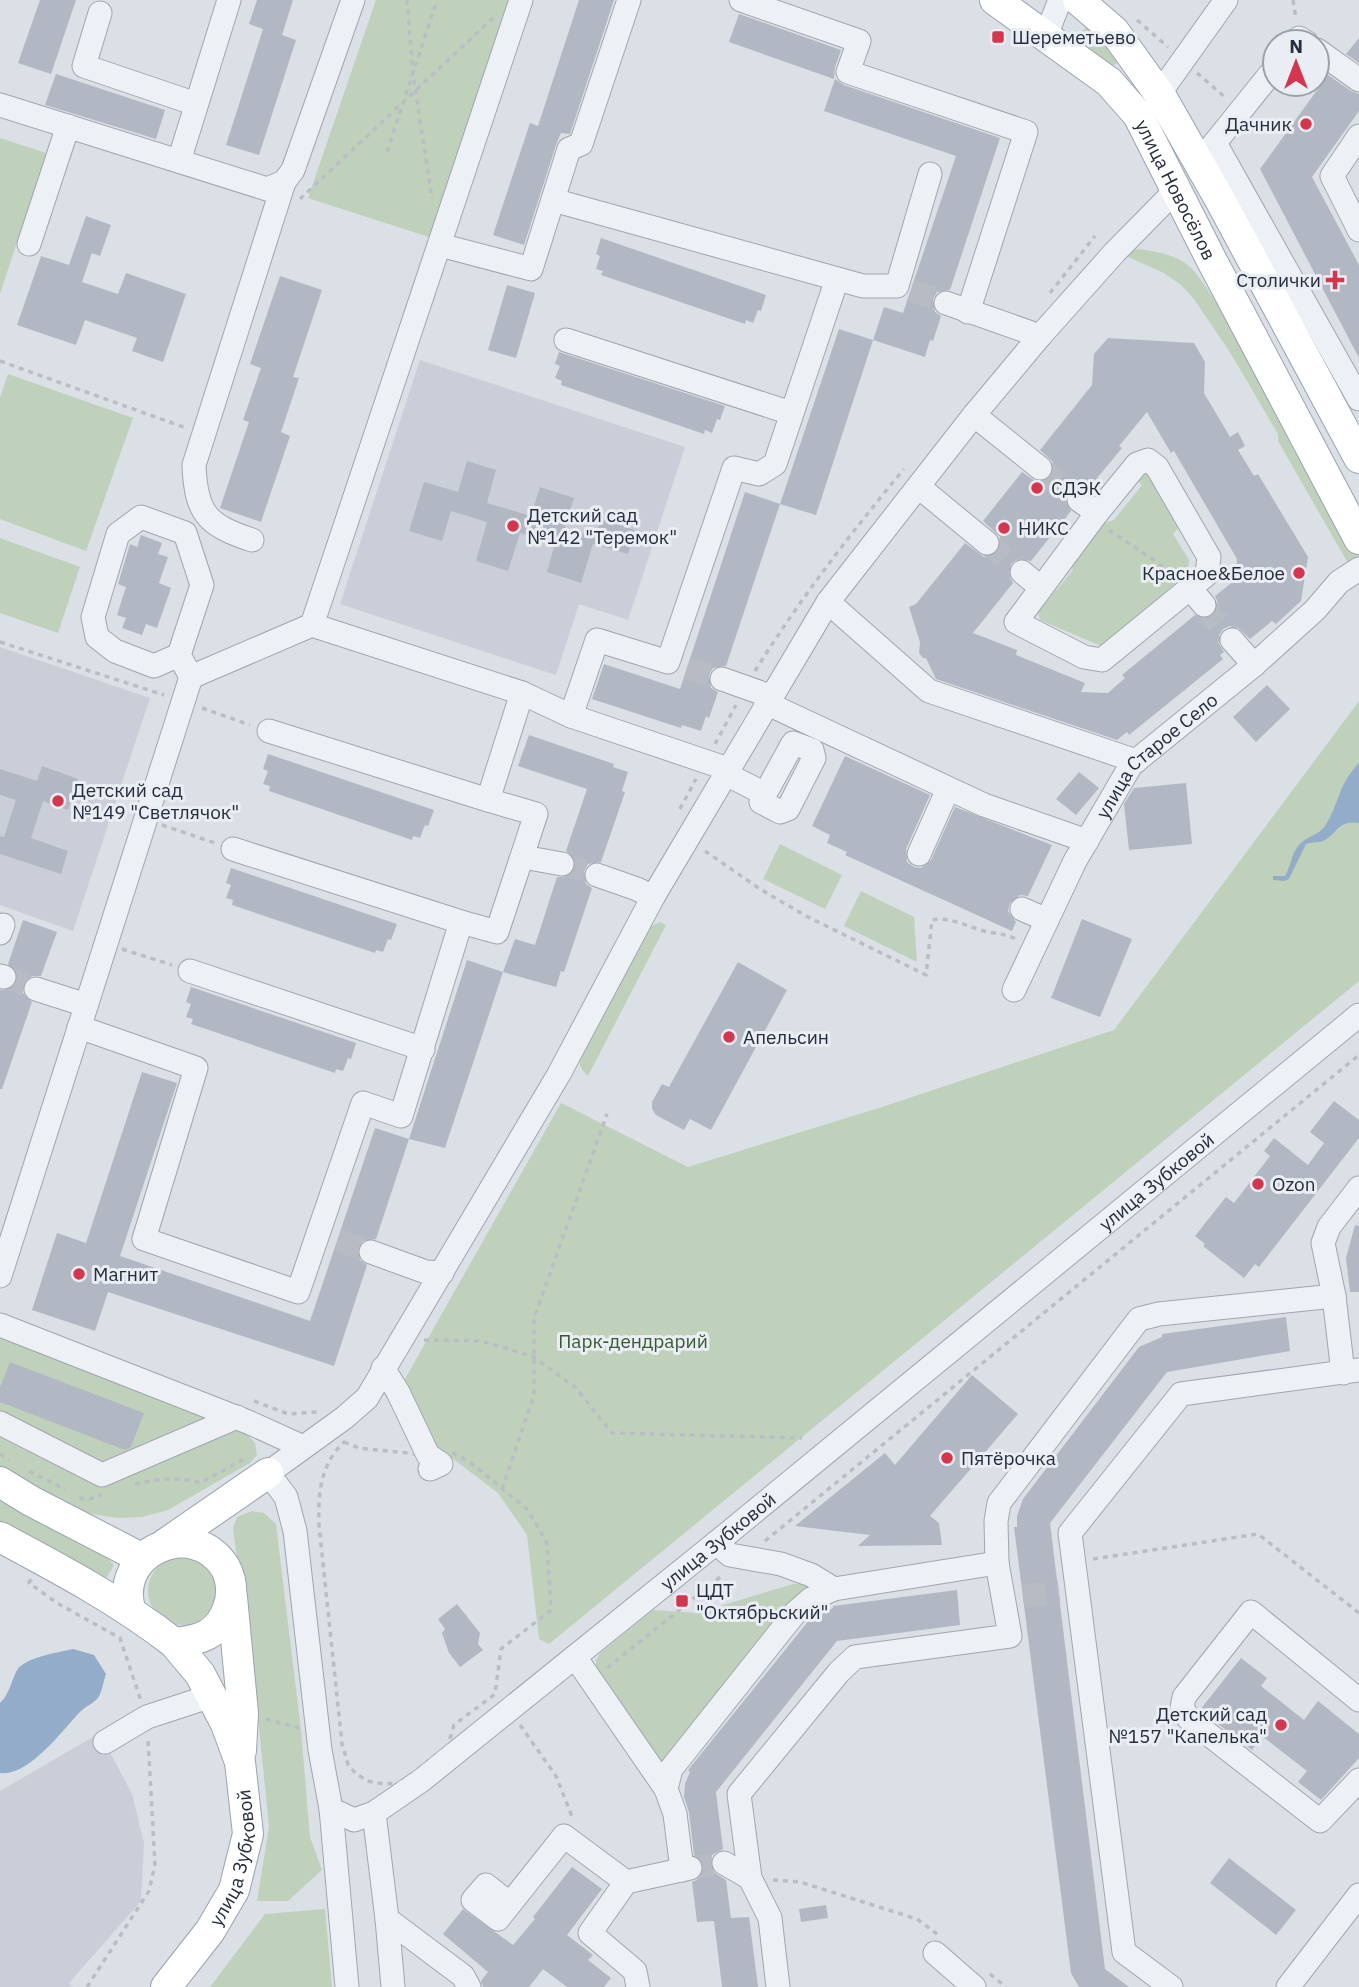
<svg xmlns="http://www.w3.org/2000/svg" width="1359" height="1987" viewBox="0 0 1359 1987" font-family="'IBM Plex Sans',sans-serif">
	<rect width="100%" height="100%" fill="#dbdfe6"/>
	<!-- built -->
	<path fill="#c9ced8" d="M420 360 685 447 628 620 579 604 556 675 340 604Z
		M0 647 150 698 73 931 0 905Z
		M100 1733 132 1794 144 1843 141 1901 69 1983 73 1987H0V1791Z"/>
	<!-- green -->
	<path fill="#c0d1bb" d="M376 0H514L438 240 308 198Z
		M1087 26 1115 48 1119 61 1111 68 1072 43Z
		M0 138 46 153 0 294Z
		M1138 249C1188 256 1191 264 1217 304L1359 553 1358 561 1349 565 1278 441V434L1231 354 1194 299 1181 285 1164 273 1119 253Z
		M8 374 133 418 86 551 0 519V398Z
		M1143 473H1148L1180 526 1173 534 1189 560 1188 573 1101 646 1040 620 1038 612 1073 570 1071 563 1104 523 1114 520 1142 485 1134 478Z
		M0 538 80 567 58 633 0 613Z
		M1359 701V981L549 1644 539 1639 527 1535 498 1493 435 1445 405 1379 561 1103 688 1167 882 1107 1114 1030Z
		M780 844 842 875 825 909 763 879Z
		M861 891 914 917 917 962 844 926Z
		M660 922 666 925 588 1076C580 1068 578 1064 581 1054L649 927Z
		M0 1338 246 1433 255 1443 257 1455 250 1463 168 1510 142 1517 118 1518 66 1510 0 1470Z
		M0 1494 107 1558 114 1565 104 1582 0 1531Z
		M252 1511 264 1513 276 1524 301 1730 310 1837 322 1870 288 1901H257L269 1827 259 1727 233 1528 237 1517Z
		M148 1591a34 34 0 1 1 68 0a34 34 0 1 1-68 0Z
		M793 1584H812L660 1766 596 1669V1660L600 1653 653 1610 697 1613Z
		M325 1909 332 1987H210L265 1914Z"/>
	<!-- water -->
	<path fill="#93acc9" d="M1359 763V823C1337 820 1338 834 1323 841 1318 843 1311 842 1306 844L1289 879 1284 881 1273 880V876H1285C1291 866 1291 855 1298 846 1306 836 1318 836 1325 826 1339 805 1338 784 1359 763Z
		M73 1649 94 1655 106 1674C103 1682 102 1694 97 1699 91 1705 84 1707 79 1713 62 1731 28 1777 0 1773V1703C9 1695 11 1682 16 1672 23 1657 57 1653 73 1649Z"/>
	<!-- building -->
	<path fill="#b2b8c3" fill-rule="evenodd" d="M40 0H76L51 74 18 63Z
		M257 0H293L282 35 296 40 259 155 226 145 263 29 249 24Z
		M579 0H614L570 134 561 133 556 145 524 245 493 235 530 123 538 126Z
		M739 14 841 50 835 67 834 79 729 42Z
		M1359 38V63L1346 54Z
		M56 74 165 110 156 139 45 105Z
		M1328 75 1351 91 1359 94V111L1312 177 1359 265V358L1260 169Z
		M835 79 844 85 1000 138 950 290 937 292 933 299 935 312 941 316 933 341 930 340 925 357 873 340 884 307 903 313 956 156 824 111Z
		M86 216 111 225 100 256 92 253 82 282 118 294 126 273 186 294 163 362 132 351 137 338 85 320 76 345 17 325 41 256 69 265Z
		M601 238 766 295 761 311 758 310 753 323 746 320 745 324 601 275 603 271 596 269 600 256 596 254Z
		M280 276 322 290 293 377 299 378 281 432 290 436 261 522 220 508 249 422 243 420 261 368 250 364Z
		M507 285 535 293 516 358 488 350Z
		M839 329 873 340 816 515 780 504Z
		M1108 338 1194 343 1205 362 1204 393 1230 437 1238 432 1245 446 1238 450 1254 476 1258 474 1308 557 1301 601 1276 624 1272 621 1250 639 1237 627 1230 626 1223 629 1219 635 1218 642 1224 652 1220 655 1223 659 1129 735 1127 732 1117 740 936 679 926 658H923L919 653 920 642 909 607 916 604 965 543 984 557 991 556 998 551 1001 545 1000 537 983 521 1022 472 1037 482 1046 481 1051 476 1054 469 1053 462 1040 450 1092 385 1094 354ZM1147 412 1171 453 1174 451 1237 559 1235 580 1215 596 1218 603 1213 615 1206 619 1195 615 1122 675 1125 678 1108 693 1081 692 1085 683 1016 655 1017 650 973 633 1013 583 1009 576 1011 564 1018 559 1031 561 1071 511 1065 499 1068 491 1080 486 1088 489 1122 448 1119 446Z
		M559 352 725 406 720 420 717 419 712 433 705 430 704 434 561 385 562 381 555 378 560 366 555 364Z
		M467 461 496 470 487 503 531 516 540 487 574 498 565 528 595 537 581 583 547 572 555 543 520 533 508 571 476 561 487 522 451 511 442 541 409 531 424 482 458 492Z
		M745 492 780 504 726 666 713 668 709 675 711 688 718 692 709 718 706 716 701 731 682 725 681 728 592 699 604 664 680 689Z
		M601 519 635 530 628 554 593 544Z
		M141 535 162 543 158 554 168 557 159 583 171 588 157 628 146 624 142 635 122 628 126 618 117 615 126 587 118 584 130 544 137 547Z
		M1267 685 1290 709 1256 742 1233 717Z
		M529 735 614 764 613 767 628 772 622 791 625 792 601 862 588 864 584 871 586 884 592 888 564 972 561 971 556 987 503 972 515 939 535 945 557 877H567L576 867 575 859 566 851 587 789 518 766Z
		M268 754 434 810 428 826 425 825 420 838 413 836 412 840 269 791 270 786 263 784 268 771 263 769Z
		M845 756 930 795 906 849 907 862 914 867 921 868 931 860 955 807 1052 845 1028 896 1020 895 1010 903 1008 911 1016 922 1012 931 845 855 847 852 827 843 830 835 812 826Z
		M42 766 78 779 68 810 43 801 31 838 68 851 61 874 0 854V836L4 837 16 800 0 795V769L37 781Z
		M1079 772 1099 788 1076 815 1056 799Z
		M1186 783 1192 844 1129 850 1124 804 1134 788Z
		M231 868 397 924 391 940 388 939 383 952 376 950 375 953 232 905 233 900 226 898 231 885 226 883Z
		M1082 919 1132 939 1100 1017 1051 998Z
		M23 920 57 932 41 976H32L23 984V993L32 1002 2 1089H0V990H8L17 981V973L8 964Z
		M467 960 503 972 445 1148 409 1139Z
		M738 962 787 990 711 1130 690 1119 684 1130 656 1115 652 1109V1102L662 1084 669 1087Z
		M191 987 356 1043 351 1059 348 1058 343 1071 336 1069 335 1073 191 1024 193 1019 186 1017 191 1004 186 1002Z
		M142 1072 177 1083 120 1256 310 1321 375 1128 409 1139 376 1239 363 1241 358 1248 360 1260 367 1265 334 1366 108 1292 95 1331 32 1310 57 1233 86 1243Z
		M1334 1101 1359 1120V1138L1259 1267 1255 1264 1244 1278 1203 1246 1205 1244 1195 1236 1226 1197 1234 1203 1270 1156 1264 1151 1274 1138 1308 1165 1324 1143 1310 1132Z
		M1355 1225 1359 1226V1292H1350L1346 1258Z
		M1286 1317 1290 1351 1167 1372 1050 1523 1105 1969 1129 1987H1079L1071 1973 1014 1527H1017V1516L1023 1499 1139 1347 1162 1337V1334Z
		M10 1362 144 1413 131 1447 125 1450 0 1402V1387Z
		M972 1375 1018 1414 930 1516 939 1523 942 1545 858 1546 870 1535 795 1526 885 1453 895 1465Z
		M957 1590 960 1625 837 1641 716 1792 723 1849 712 1855 710 1864 712 1871 726 1880 731 1918 749 1917 758 1987H722L714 1921 697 1922 692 1882 700 1878 704 1866 701 1859 694 1855 689 1812 684 1797 685 1784 690 1772 688 1770 810 1619 833 1608V1606Z
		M457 1604 480 1633 478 1644 483 1650 460 1667 449 1653 442 1633 445 1629 438 1619Z
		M1241 1658 1267 1678 1261 1686 1304 1720 1318 1701 1359 1734V1758L1321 1800 1298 1782 1307 1771 1262 1736 1252 1750 1200 1710Z
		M1229 1858 1296 1910 1276 1935 1210 1883Z
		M572 1867 602 1889 567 1935 593 1955 588 1960 611 1978 604 1987H567L543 1969 529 1987H483L481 1981 488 1972 443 1934 463 1909 513 1945 535 1919 533 1917Z
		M826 1905 828 1918 801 1922 799 1909Z"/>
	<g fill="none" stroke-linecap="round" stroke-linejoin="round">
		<!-- minor-tunnel -->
		<path stroke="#b6bbc4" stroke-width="23" stroke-dasharray="23 11" stroke-linecap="butt" d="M911 290 946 303
			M1040 468 1079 500
			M987 543 1022 572
			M1204 605 1232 640
			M687 668 722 679
			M562 864 597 875
			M4 977 36 989
			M338 1240 371 1252
			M1023 1596 1059 1592
			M690 1868 724 1863"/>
		<!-- minor casing -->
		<g stroke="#a0a6b0" stroke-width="25">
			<g id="minor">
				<path d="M741 0 859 41 848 72 1026 132 968 312"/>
				<path d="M100 13 84 66 196 104"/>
				<path d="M1045 38 1060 0"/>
				<path d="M1296 42 1299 38 1306 42"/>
				<path d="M1317 50 1359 80"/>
				<path d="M1159 94 1226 0"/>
				<path d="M0 105 267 189 284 182 293 170 353 0"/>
				<path d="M1359 136 1332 176 1359 230"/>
				<path d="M1215 143 1359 399"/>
				<path d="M1205 155 1275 68"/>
				<path d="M179 161 229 0"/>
				<path id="s1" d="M1176 190 1115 252 1040 336 974 415 828 602 653 897 559 1074 367 1398 344 1418 268 1473 286 1497 295 1531 320 1750 331 1809 354 1820 374 1813 422 1780 716 1543 1359 1015"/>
				<path d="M553 200 863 286H897L930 174"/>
				<path d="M29 244 68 126"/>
				<path d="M440 245 531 269 569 149 581 144 629 0"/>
				<path d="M946 303 1040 336"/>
				<path d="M566 340 791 413"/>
				<path d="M974 415 1040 468"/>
				<path d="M919 487 987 543"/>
				<path d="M1079 500 1097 513"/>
				<path d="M252 540C207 525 196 514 194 465L284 182"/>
				<path d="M1022 572 1040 587"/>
				<path d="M1190 588 1102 660 1084 657 1016 622 1097 513 1137 464 1148 460 1157 467 1209 557 1207 574 1190 588 1204 605"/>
				<path d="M828 602 929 691 1136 761"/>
				<path d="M312 625 522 693 571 716 728 769"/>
				<path d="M1232 640 1254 665"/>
				<path d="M179 655 154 666 115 651 97 637 93 617 118 534 141 517 185 533 202 585 179 655 191 677"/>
				<path d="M722 679 770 696"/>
				<path d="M766 703 984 805 1087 841"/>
				<path d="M571 716 597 640 668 662 734 468 759 474 775 464 837 279"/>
				<path d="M269 731 488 800"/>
				<path d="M726 774 765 794 793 743 812 750 814 758 788 809 780 812 761 802 765 794"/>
				<path d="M233 849 461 922"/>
				<path d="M919 854 948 789"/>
				<path d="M523 857 562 864"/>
				<path d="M597 875 637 889 653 897"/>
				<path d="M1022 909 1047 920"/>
				<path d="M0 933 3 925"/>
				<path d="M190 971 423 1049"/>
				<path d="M0 976 4 977"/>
				<path d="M36 989 86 1005"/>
				<path id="s2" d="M1014 990 1075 861 1131 765 1254 665 1315 610 1339 582 1359 569"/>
				<path d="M79 1027 196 1068 144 1239 298 1292 363 1103 401 1116 461 922 497 932 536 814 488 800 522 693"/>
				<path d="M371 1252 426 1272 442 1273"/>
				<path d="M0 1276 191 677 312 625 521 0"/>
				<path d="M1334 1296 1323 1243 1329 1227 1359 1188"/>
				<path d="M0 1325 248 1422 303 1447"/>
				<path d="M383 1368 398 1392 428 1455 441 1464 430 1469"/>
				<path d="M0 1423 102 1475 237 1417"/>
				<path d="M716 1543 730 1555 781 1564 811 1575 834 1589"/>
				<path d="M997 1563 996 1521 999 1503 1139 1319 1159 1314 1334 1296 1343 1373"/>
				<path d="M575 1657 666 1789"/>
				<path d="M1359 1700 1251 1612 1184 1697 1182 1708 1189 1719 1320 1821 1359 1780"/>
				<path d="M105 1742 147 1717 211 1696"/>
				<path d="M331 1809 347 1987"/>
				<path d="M374 1813 387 1919 463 1976 469 1987"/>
				<path d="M724 1863 750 1878"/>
				<path d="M682 1870 675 1814 666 1789 671 1769 795 1613 811 1599 834 1589 997 1563 1010 1636 855 1657 839 1672 739 1794 750 1878 770 1918 778 1987"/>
				<path d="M509 1903 486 1885 473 1900 498 1919 564 1836 626 1882"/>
				<path d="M387 1919 393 1987"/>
				<path d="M935 1953 974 1987"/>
				<path d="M638 1987 635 1971 590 1933 626 1882 690 1868"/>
				<path d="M1171 1987 1124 1952 1070 1533 1181 1394 1359 1370"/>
				<path d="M1288 1987 1359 1895"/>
			</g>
		</g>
		<!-- major casing -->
		<g stroke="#99a3b3" stroke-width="32">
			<g id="major">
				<path id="s3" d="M995 0 1109 82 1138 115 1211 259 1359 539"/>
				<path d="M1078 0 1114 31 1162 98 1219 198 1359 458"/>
				<path d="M0 1482 31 1501 141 1558"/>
				<path d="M0 1537C60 1569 120 1601 174 1643 201 1640 218 1635 228 1608 233 1594 232 1580 225 1567 193 1516 111 1552 131 1612"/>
				<path d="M165 1544 268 1473"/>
				<path d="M232 1597 243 1713 241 1751"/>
				<path id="s4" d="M166 1987 210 1931 234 1890 248 1834 240 1762 226 1724 200 1674 174 1643"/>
			</g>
		</g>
		<!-- path -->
		<path stroke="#b9bdc5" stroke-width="3.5" stroke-dasharray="5 5" stroke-linecap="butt" d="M407 0 413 74 432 199
			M1293 0 1296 19
			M1137 20 1168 47
			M1197 73 1226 98
			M387 152 437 0
			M300 199 493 18
			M1050 293 1095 236
			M0 361 186 428
			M1109 530 1176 575
			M0 642 164 695
			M755 671C800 599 850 534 904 469
			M202 708 250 725
			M715 744 736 705
			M680 809 696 779
			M162 825 215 843
			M705 851 760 889 806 916 926 975 932 920C950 916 970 928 988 932 998 934 1006 934 1016 939
			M122 949 172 965
			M424 1340 482 1341 534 1357 576 1388 612 1433 802 1438
			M254 1401 288 1414 317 1412
			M344 1442 359 1448 428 1455 453 1453 471 1463 528 1510 547 1543 551 1610 501 1649 495 1694 454 1725 448 1745 408 1778 398 1783 383 1784 368 1781 356 1774 348 1764 342 1744 319 1525C318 1494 320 1465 344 1442Z
			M0 1454 10 1460
			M29 1471 66 1490
			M135 1484C154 1480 181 1476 200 1483L246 1458
			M502 1489 534 1395V1318L607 1114
			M79 1498 90 1499 101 1495
			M765 1541 1359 1055
			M1093 1559 1258 1534 1359 1613
			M31 1579 29 1583 57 1603 120 1638 141 1701
			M607 1668 724 1574
			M266 1719 299 1728
			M520 1725 556 1776 573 1819
			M773 1880 800 1882 917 1919 937 1934
			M990 1974 1006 1987
			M87 1987 149 1891 155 1865 148 1739"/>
		<!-- minor -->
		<use href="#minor" stroke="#edf0f5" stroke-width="23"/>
		<!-- major -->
		<use href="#major" stroke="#fff" stroke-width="30"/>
	</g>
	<!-- markers -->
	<g fill="#d5364c" stroke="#eaeef4" stroke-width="2.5">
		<rect x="991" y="30" width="14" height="14" rx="3.5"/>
		<circle cx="1306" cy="124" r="7"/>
		<path d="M1331.5 269.5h7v7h7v7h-7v7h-7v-7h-7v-7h7z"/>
		<circle cx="1037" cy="488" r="7"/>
		<circle cx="513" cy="526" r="7"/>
		<circle cx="1004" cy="528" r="7"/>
		<circle cx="1299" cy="573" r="7"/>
		<circle cx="58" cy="801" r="7"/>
		<circle cx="729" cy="1037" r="7"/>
		<circle cx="1258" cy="1184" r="7"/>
		<circle cx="79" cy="1274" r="7"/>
		<circle cx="947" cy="1458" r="7"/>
		<rect x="675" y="1594" width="14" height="14" rx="3.5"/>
		<circle cx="1281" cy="1725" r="7"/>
	</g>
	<g text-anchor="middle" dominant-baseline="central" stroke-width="6" stroke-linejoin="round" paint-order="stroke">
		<!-- poi labels -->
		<g font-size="19" fill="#242d3d" stroke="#eaeef4" text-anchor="start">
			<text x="1012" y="37">Шереметьево</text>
			<text x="1292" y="124" text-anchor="end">Дачник</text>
			<text x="1321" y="280" text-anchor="end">Столички</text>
			<text x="1051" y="488">СДЭК</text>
			<text x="527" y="515">Детский сад<tspan x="527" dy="22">№142 "Теремок"</tspan></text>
			<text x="1018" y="528">НИКС</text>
			<text x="1285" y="573" text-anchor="end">Красное&amp;Белое</text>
			<text x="72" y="790">Детский сад<tspan x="72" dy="22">№149 "Светлячок"</tspan></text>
			<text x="743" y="1037">Апельсин</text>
			<text x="1272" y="1184">Ozon</text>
			<text x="93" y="1274">Магнит</text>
			<text x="961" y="1458">Пятёрочка</text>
			<text x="696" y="1590">ЦДТ<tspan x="696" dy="22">"Октябрьский"</tspan></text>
			<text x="1267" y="1714" text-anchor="end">Детский сад<tspan x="1267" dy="22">№157 "Капелька"</tspan></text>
		</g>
		<!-- street labels -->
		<g font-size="19" fill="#242d3d" stroke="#eaeef4">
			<text stroke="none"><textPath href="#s3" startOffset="268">улица Новосёлов</textPath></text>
			<text stroke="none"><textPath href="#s2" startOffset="278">улица Старое Село</textPath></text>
			<text stroke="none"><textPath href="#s1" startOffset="2982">улица Зубковой</textPath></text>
			<text stroke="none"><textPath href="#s1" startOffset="2415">улица Зубковой</textPath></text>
			<text stroke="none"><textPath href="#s4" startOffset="150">улица Зубковой</textPath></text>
		</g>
		<!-- park labels -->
		<g font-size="19" fill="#385931" stroke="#eaeef4">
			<text x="633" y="1341">Парк-дендрарий</text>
		</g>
	</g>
	<!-- north arrow -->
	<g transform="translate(1296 63)"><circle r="33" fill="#eaeef4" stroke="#9ba1ab" stroke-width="2"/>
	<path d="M0-5L12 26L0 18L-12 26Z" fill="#d5364c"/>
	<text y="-10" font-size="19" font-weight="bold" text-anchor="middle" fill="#242d3d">N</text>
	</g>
</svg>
